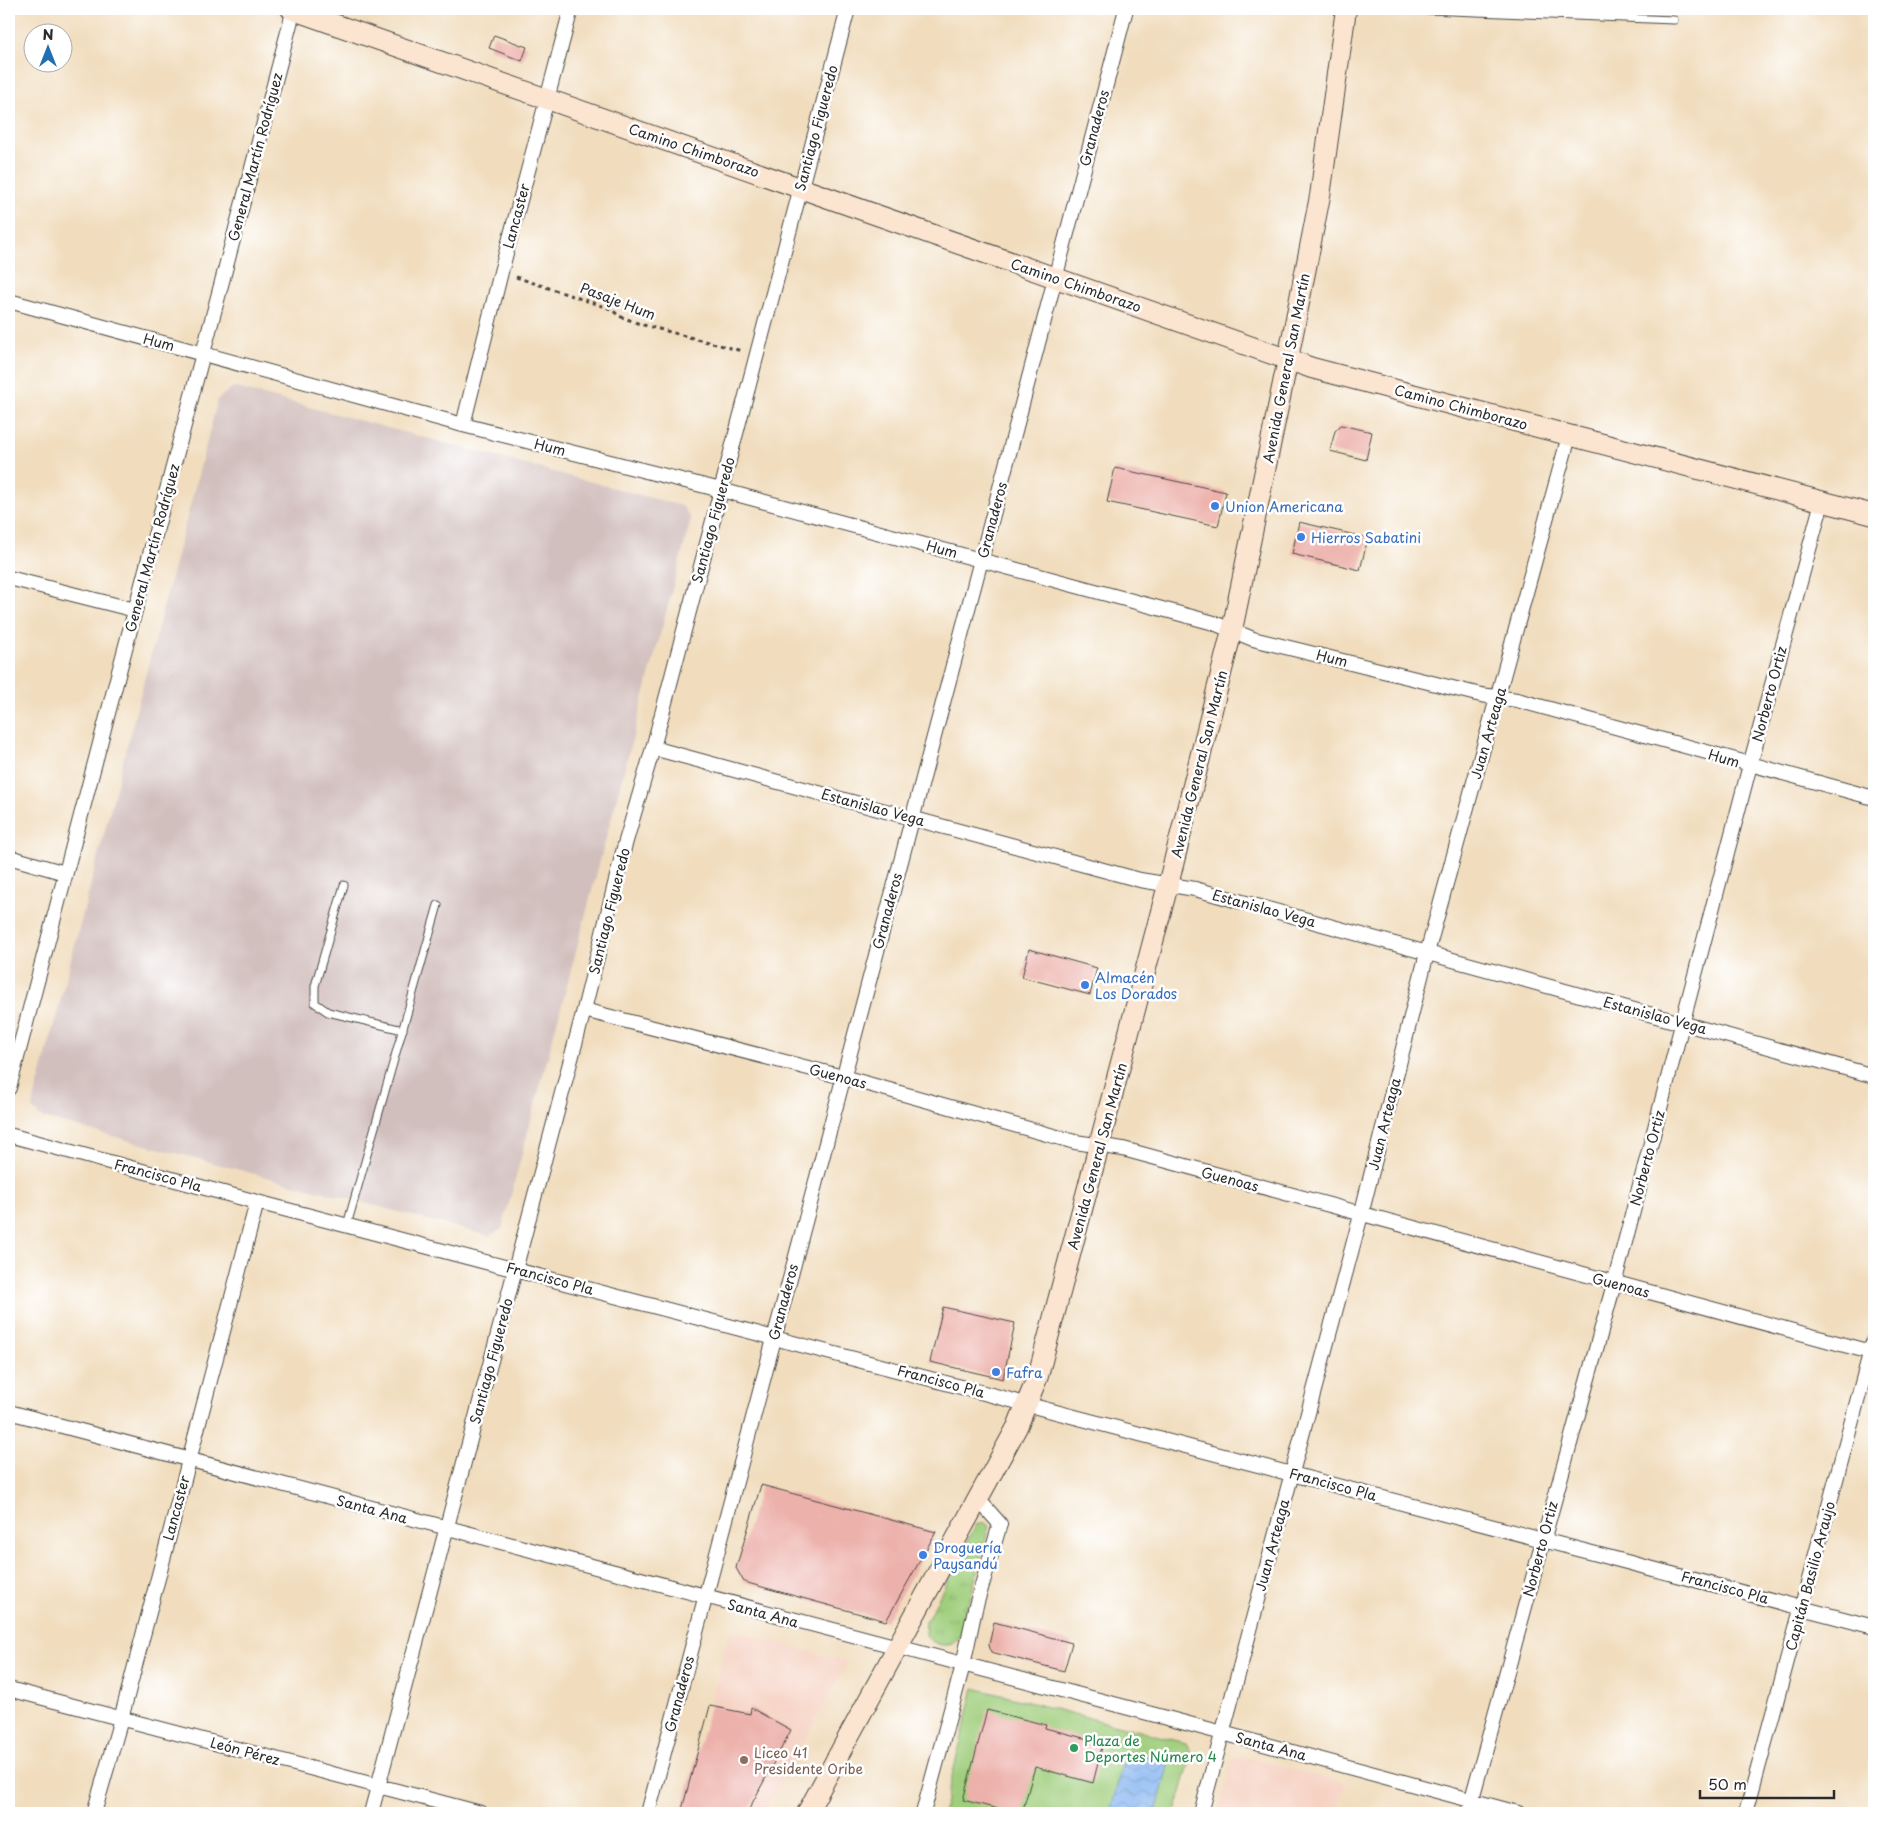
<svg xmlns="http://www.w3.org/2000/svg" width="1883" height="1822" viewBox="0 0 1883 1822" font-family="'Playpen Sans',sans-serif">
	<defs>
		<pattern id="grass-tufts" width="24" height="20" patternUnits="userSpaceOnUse" patternTransform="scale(1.25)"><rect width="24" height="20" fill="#9fce7c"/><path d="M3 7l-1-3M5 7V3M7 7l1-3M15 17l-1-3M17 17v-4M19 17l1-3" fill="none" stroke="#89b16b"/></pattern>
		<pattern id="water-waves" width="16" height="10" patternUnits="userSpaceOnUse" patternTransform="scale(1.25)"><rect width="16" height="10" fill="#86b5f1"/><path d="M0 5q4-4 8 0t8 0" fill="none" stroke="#6e93c3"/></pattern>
	</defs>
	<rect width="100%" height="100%" fill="#fff"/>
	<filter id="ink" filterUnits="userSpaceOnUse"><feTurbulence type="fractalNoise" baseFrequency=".02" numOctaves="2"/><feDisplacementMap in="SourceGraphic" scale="10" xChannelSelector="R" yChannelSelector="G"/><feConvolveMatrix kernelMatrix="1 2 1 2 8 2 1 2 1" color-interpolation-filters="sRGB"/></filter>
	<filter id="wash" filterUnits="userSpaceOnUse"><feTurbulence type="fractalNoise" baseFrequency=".0096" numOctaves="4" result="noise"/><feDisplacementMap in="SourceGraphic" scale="20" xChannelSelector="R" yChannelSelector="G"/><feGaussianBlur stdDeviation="1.12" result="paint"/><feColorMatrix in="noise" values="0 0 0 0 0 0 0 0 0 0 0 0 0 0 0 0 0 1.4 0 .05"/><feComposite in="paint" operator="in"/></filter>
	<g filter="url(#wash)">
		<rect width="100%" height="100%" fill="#f1ddbe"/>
		<!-- built -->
		<path fill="#f6d2c3" d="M730 1630 848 1662 764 1813H681Z
			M1242 1756 1345 1783 1337 1813H1218L1231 1762Z"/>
		<!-- industrial -->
		<path fill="#d1bfbd" d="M233 387 682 506 691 519 502 1229 489 1236 40 1117 32 1108 218 399Z"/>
		<!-- grass -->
		<path fill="url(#grass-tufts)" stroke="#657c54" d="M984 1522 989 1526 961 1634 953 1644C942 1647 933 1644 925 1635L926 1622 976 1525Z"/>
		<!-- pitch -->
		<path fill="#9fce7c" stroke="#657c54" d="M974 1688 1186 1743 1192 1754 1175 1813H943Z"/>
		<!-- water -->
		<path fill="url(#water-waves)" stroke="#58708e" d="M1126 1751 1169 1762 1156 1813H1110Z"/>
		<g id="blocks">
			<!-- building -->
			<path fill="#edb1ab" d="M494 35 527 47 522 61 489 48Z
				M1341 425 1372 432 1366 460 1330 451 1335 431Z
				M1115 468 1226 492 1218 526 1107 502Z
				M1299 522 1368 538 1360 570 1292 554Z
				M1029 949 1097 968 1090 995 1022 977Z
				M943 1307 1015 1323 1003 1379 930 1362Z
				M761 1485 936 1532 886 1621 744 1582 736 1568Z
				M994 1622 1072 1643 1064 1671 991 1652 989 1645Z
				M710 1706 750 1714 751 1708 791 1730 747 1813H681Z
				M987 1710 1046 1725 1045 1728 1103 1743 1093 1783 1035 1767 1022 1813H1014L963 1800Z"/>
		</g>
	</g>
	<g filter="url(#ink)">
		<use href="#blocks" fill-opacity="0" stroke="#494641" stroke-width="1"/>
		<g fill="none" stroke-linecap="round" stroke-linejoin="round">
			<!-- lane casing -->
			<g stroke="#494641" stroke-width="9">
				<path id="lane" d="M1402 9 1674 20
					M344 885 315 986V1003L328 1012 403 1030
					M347 1225 438 905"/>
			</g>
			<!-- street casing -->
			<g stroke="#494641" stroke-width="16">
				<path id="street" d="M9 301 463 425 721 490 1214 623 1253 639 1481 695 1517 700 1874 798
					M463 425 501 272 571 9
					M9 578 135 610
					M653 748 1140 880 1195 889 1874 1076
					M9 857 65 873
					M584 1010 843 1077 1075 1142 1123 1149 1874 1353
					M9 1088 294 9
					M9 1135 257 1202 1874 1627
					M9 1412C511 1547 1016 1675 1518 1813
					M9 1689 481 1813
					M94 1813 121 1719 257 1202
					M371 1813 584 1010 624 848 653 748 848 9
					M648 1813 981 560 1126 9
					M923 1813 963 1665 975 1609 1000 1524 978 1499
					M1201 1813 1361 1215 1427 953 1569 436
					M1468 1813 1614 1284 1750 765 1822 502
					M1746 1813 1874 1339"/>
			</g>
			<!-- secondary casing -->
			<g stroke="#494641" stroke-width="22">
				<path id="secondary" d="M291 9 1312 368 1874 515
					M807 1813 1017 1427 1038 1376 1168 885 1232 630 1288 359 1320 196 1346 9"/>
			</g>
			<!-- path -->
			<path stroke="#494641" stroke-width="3" stroke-dasharray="4 4" stroke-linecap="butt" d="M516 277 611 309 619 316 640 324 742 351"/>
			<!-- lane -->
			<use href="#lane" stroke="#fff" stroke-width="7"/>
			<!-- street -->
			<use href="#street" stroke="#fff" stroke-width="14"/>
			<!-- secondary -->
			<use href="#secondary" stroke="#fce5d0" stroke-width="20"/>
		</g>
	</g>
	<!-- markers -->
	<g fill="#3f7fe0" stroke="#fff" stroke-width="2">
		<circle cx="1215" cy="506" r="5"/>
		<circle cx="1301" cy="537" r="5"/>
		<circle cx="1085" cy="985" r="5"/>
		<circle cx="996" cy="1372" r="5"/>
		<circle cx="923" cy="1555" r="5"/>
	</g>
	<circle fill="#2e9e5b" stroke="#fff" stroke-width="2" cx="1074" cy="1748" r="5"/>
	<circle fill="#8d6e63" stroke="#fff" stroke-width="2" cx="744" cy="1760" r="5"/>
	<g text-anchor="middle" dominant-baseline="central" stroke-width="5" stroke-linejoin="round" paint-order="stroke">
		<!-- street labels -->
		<g font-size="14" fill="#2b2b2b" stroke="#fff">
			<text transform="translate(816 128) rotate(-75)">Santiago Figueredo</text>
			<text transform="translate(1094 128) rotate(-75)">Granaderos</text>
			<text transform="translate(694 150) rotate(19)">Camino Chimborazo</text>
			<text transform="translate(255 157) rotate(-75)">General Martín Rodríguez</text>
			<text transform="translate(516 216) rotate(-75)">Lancaster</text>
			<text transform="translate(1076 285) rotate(19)">Camino Chimborazo</text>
			<text transform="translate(618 301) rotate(21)">Pasaje Hum</text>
			<text transform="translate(159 342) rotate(15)">Hum</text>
			<text transform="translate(1286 368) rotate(-79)">Avenida General San Martín</text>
			<text transform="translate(1461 407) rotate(15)">Camino Chimborazo</text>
			<text transform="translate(550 447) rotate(14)">Hum</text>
			<text transform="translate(713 520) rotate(-75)">Santiago Figueredo</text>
			<text transform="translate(992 520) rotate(-75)">Granaderos</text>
			<text transform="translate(152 548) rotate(-75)">General Martín Rodríguez</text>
			<text transform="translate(942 549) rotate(15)">Hum</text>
			<text transform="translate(1332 658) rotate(14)">Hum</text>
			<text transform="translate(1769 694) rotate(-75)">Norberto Ortiz</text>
			<text transform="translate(1488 733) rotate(-74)">Juan Arteaga</text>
			<text transform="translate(1724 758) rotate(16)">Hum</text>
			<text transform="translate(1199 764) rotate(-76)">Avenida General San Martín</text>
			<text transform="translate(873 807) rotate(15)">Estanislao Vega</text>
			<text transform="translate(1264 908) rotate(15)">Estanislao Vega</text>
			<text transform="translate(609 911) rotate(-76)">Santiago Figueredo</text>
			<text transform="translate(887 911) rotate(-75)">Granaderos</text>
			<text transform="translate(1655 1015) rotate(15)">Estanislao Vega</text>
			<text transform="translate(838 1076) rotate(15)">Guenoas</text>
			<text transform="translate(1384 1124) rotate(-76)">Juan Arteaga</text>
			<text transform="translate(1097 1156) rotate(-75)">Avenida General San Martín</text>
			<text transform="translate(1647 1158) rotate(-75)">Norberto Ortiz</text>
			<text transform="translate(158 1175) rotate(15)">Francisco Pla</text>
			<text transform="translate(1230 1179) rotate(15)">Guenoas</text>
			<text transform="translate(550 1278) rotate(15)">Francisco Pla</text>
			<text transform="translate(1621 1285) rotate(15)">Guenoas</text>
			<text transform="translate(783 1302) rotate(-75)">Granaderos</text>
			<text transform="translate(491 1361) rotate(-75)">Santiago Figueredo</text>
			<text transform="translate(941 1381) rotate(15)">Francisco Pla</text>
			<text transform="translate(1333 1484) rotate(15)">Francisco Pla</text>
			<text transform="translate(176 1508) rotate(-75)">Lancaster</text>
			<text transform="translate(372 1509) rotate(15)">Santa Ana</text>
			<text transform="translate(1272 1545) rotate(-75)">Juan Arteaga</text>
			<text transform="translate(1540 1549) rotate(-75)">Norberto Ortiz</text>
			<text transform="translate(1810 1576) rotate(-75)">Capitán Basilio Araujo</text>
			<text transform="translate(1725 1587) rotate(15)">Francisco Pla</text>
			<text transform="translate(763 1613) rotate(15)">Santa Ana</text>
			<text transform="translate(679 1694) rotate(-75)">Granaderos</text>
			<text transform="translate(1271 1746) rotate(15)">Santa Ana</text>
			<text transform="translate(245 1751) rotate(15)">León Pérez</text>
		</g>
		<!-- shop labels -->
		<g font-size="14" fill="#366cbe" stroke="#fff" text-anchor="start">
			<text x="1225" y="506">Union Americana</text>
			<text x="1311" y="537">Hierros Sabatini</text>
			<text x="1095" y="977">Almacén<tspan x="1095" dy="16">Los Dorados</tspan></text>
			<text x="1006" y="1372">Fafra</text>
			<text x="933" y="1547">Droguería<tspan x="933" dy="16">Paysandú</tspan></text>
		</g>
		<!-- leisure labels -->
		<g font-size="14" fill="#27864d" stroke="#fff" text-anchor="start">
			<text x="1084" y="1740">Plaza de<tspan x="1084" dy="16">Deportes Número 4</tspan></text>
		</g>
		<!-- education labels -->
		<g font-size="14" fill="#785e54" stroke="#fff" text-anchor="start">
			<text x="754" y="1752">Liceo 41<tspan x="754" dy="16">Presidente Oribe</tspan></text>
		</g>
	</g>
	<!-- margin -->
	<rect width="1883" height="1822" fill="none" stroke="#fff" stroke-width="30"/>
	<!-- north arrow -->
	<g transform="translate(48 48)"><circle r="24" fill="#ffffff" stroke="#aaaaaa"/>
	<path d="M0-4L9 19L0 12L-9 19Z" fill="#1f6fb2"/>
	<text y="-8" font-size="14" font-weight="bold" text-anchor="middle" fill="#2b2b2b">N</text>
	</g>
	<!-- scale -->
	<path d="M1700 1790v8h134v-8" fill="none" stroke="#2b2b2b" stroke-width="2.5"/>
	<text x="1708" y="1790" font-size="15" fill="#2b2b2b" stroke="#ffffff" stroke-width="4" paint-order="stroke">50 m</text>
</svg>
